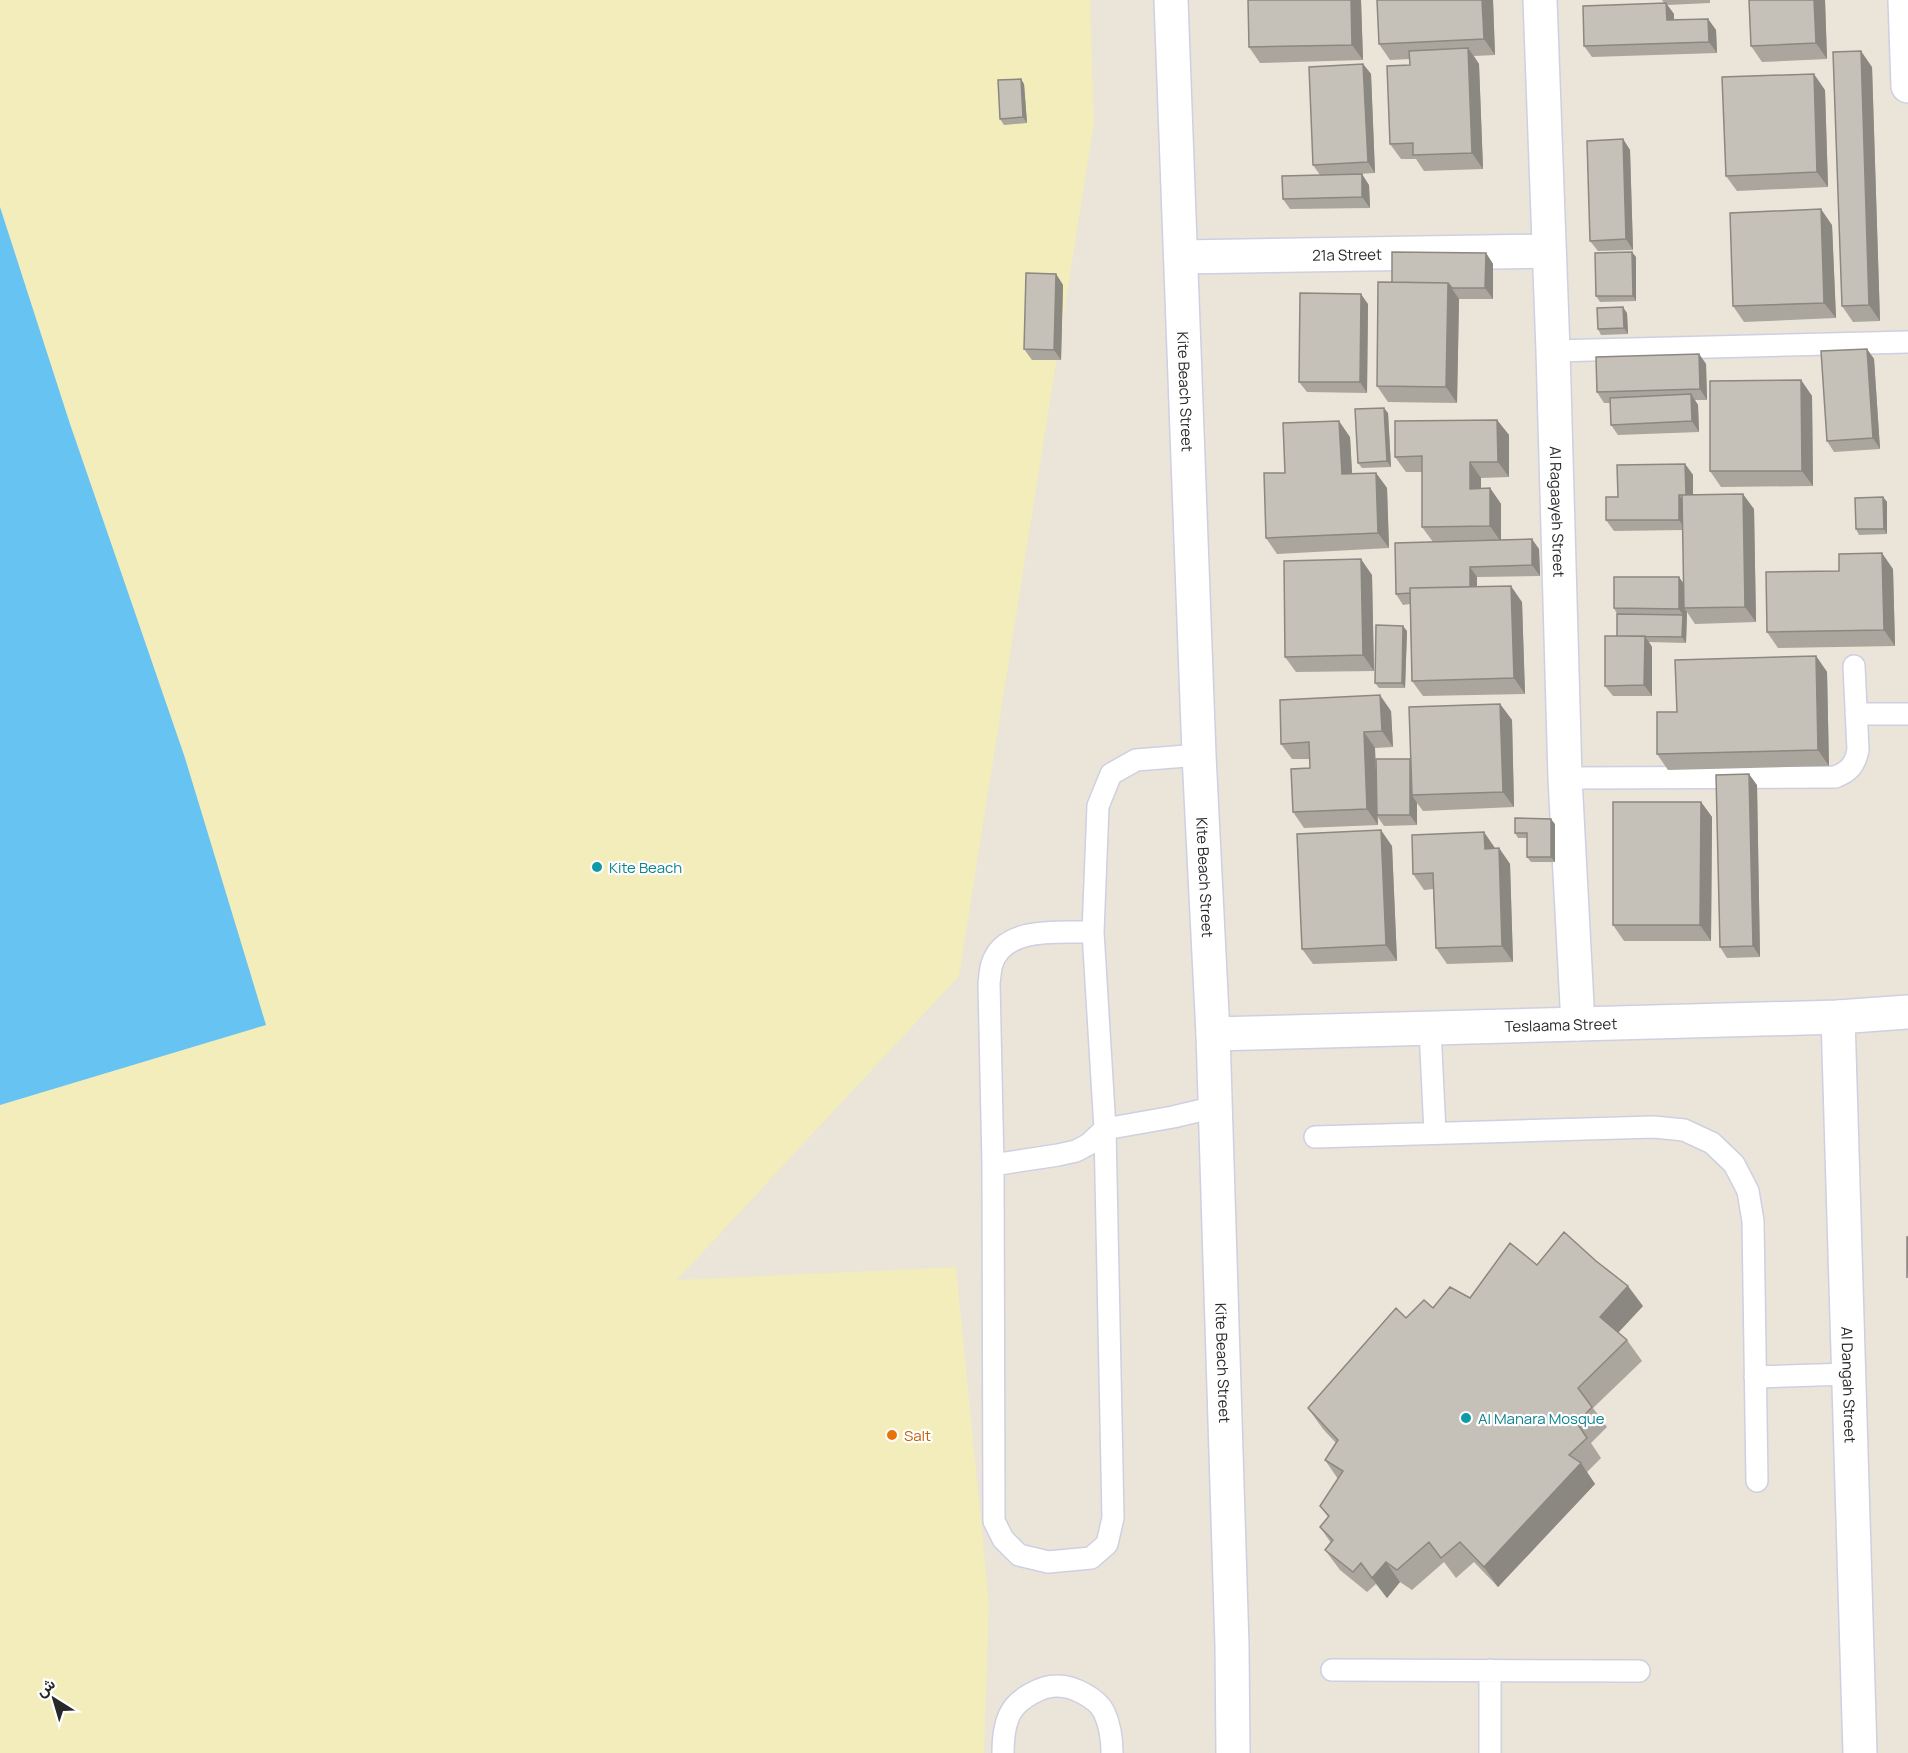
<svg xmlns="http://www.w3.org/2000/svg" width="1908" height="1753" viewBox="0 0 1908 1753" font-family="Manrope,Vazirmatn,sans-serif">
	<rect width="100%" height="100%" fill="#ebe4d8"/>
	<!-- sand -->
	<path fill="#f2edba" d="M0 0H1090L1094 123 959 976 677 1280 956 1267 989 1603 984 1753H0V1105L265 1024 185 758 70 424 0 207Z"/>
	<!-- water -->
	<path fill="#67c3f1" d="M0 207 70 424 185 758 266 1025 0 1105Z"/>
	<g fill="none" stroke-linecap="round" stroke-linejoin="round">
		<!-- lane casing -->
		<g stroke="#ced0e2" stroke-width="24">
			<path id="lane" d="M1553 351 1908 342
				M1856 714H1908
				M1565 778 1835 777C1849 772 1855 765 1858 750L1854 666
				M1093 932 1105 1129 1113 1518 1107 1544 1091 1558 1048 1562 1019 1555 1003 1539 994 1521 993 1165 989 983C990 977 990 970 992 964 1004 925 1062 933 1093 932Z
				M1093 932 1098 806 1111 774 1136 760 1199 755
				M1430 1029 1435 1133
				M1315 1137 1654 1127 1684 1130 1712 1143 1734 1164 1748 1191 1753 1221 1757 1481
				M993 1165 1058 1155 1076 1151 1089 1144 1105 1129 1173 1117 1215 1107
				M1755 1377 1849 1374
				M1332 1670 1639 1671
				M1003 1753C1003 1740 1004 1724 1011 1712 1018 1699 1042 1685 1058 1686 1073 1686 1097 1698 1104 1712 1110 1725 1112 1739 1112 1753
				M1490 1753V1670"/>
		</g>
		<!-- street casing -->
		<g stroke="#ced0e2" stroke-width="36">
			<g id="street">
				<path id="s1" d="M1171 0 1199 755 1213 1034 1232 1646 1233 1753"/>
				<path id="s2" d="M1540 0 1553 351 1565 778 1578 1024"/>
				<path d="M1905 0 1908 86"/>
				<path id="s3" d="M1181 257 1549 251"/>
				<path id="s4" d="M1838 1017 1860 1753"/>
				<path id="s5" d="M1213 1034 1838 1017 1908 1012"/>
			</g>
		</g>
		<!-- lane -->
		<use href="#lane" stroke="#fff" stroke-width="21"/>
		<!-- street -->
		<use href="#street" stroke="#fff" stroke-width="33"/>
	</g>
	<!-- wall -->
	<path fill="#aaa69e" d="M1248 0H1361L1363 60 1260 63 1249 47Z
		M1377 0H1493L1495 55 1474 56 1479 64 1483 169 1424 171 1416 159H1401L1390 144 1410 65V59L1390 60 1379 44Z
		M1662 0H1710V3L1667 5 1674 14V20L1708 19 1716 30 1717 53 1592 57 1584 46 1664 3Z
		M1825 0 1827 59 1762 62 1751 46Z
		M1363 64 1371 74 1375 173 1339 175 1369 185 1370 208 1290 209 1283 199 1320 175 1313 165Z
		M1872 67 1880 321 1853 322 1842 306Z
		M1024 84 1027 123 1004 125 1000 119Z
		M1825 90 1828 187 1737 191 1726 176Z
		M1623 139 1630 150 1633 250 1598 251 1590 241Z
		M1832 225 1836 318 1744 322 1733 306Z
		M1486 253 1493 264V299H1459L1457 403 1388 402 1377 386 1392 282Z
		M1636 257V301L1600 302 1596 296Z
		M1056 274 1063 285 1061 360H1032L1024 349Z
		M1368 304 1367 393 1307 392 1299 382Z
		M1627 313 1628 334 1601 335 1598 329Z
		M1867 349 1874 359 1880 449 1834 452 1827 441Z
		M1699 354 1706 364 1707 400H1695L1698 405 1699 432 1618 435 1611 425 1610 403H1604L1597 392Z
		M1801 380 1812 396 1813 486 1721 487 1710 471Z
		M1388 413 1391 467 1362 468 1358 463Z
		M1497 420 1509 435V477L1481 478V489L1490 488 1501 504V540L1539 549 1540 576 1477 577V587L1522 602 1525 694 1423 696 1412 681 1410 604 1403 605 1396 594 1433 542 1422 527V472H1406L1395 457Z
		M1350 437 1352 473H1376L1387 488 1389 548 1277 554 1266 538 1285 473Z
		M1685 464 1693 475V495L1754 509 1756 622 1695 624 1687 612 1686 643 1649 642 1652 647V696H1613L1605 686 1617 636V614L1614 608 1684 584 1683 530 1614 531 1606 520 1618 497Z
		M1883 497 1887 502V534L1859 535 1856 529Z
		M1893 569 1895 646 1778 648 1767 632 1839 571Z
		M1372 575 1374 671 1296 672 1285 657Z
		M1407 631 1405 688H1379L1375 683Z
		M1816 656 1827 672 1829 766 1668 770 1657 754 1677 712Z
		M1500 704 1512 720 1514 807 1423 811 1417 803V825L1384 826 1377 816 1378 825 1304 828 1293 812 1310 768V759H1292L1281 744 1391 711 1393 747 1375 748 1376 791 1411 761Z
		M1757 785 1760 957 1727 958 1720 947Z
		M1701 802 1712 817 1711 941H1624L1613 925Z
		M1555 824V862H1531L1527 857V838H1518L1515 833Z
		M1392 846 1397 961 1313 964 1302 949Z
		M1495 848H1499L1510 864 1513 962 1447 964 1436 948 1433 889 1424 890 1413 874Z
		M1537 1265 1643 1306 1618 1333 1627 1340 1642 1361 1593 1408 1607 1427 1591 1443 1601 1458 1587 1472 1595 1484 1498 1587 1474 1562 1456 1578 1444 1562 1412 1590 1400 1582 1387 1598 1376 1584 1367 1592 1340 1570 1325 1550 1331 1543 1320 1527 1328 1517 1320 1506 1338 1479 1325 1460 1336 1443 1323 1429 1308 1408 1406 1318 1433 1308 1470 1298Z"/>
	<!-- shaded-wall -->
	<path fill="#8b8781" d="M1351 0H1361L1363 60 1352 45Z
		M1482 0H1493L1495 55 1484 39Z
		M1814 0H1825L1827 59 1816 43Z
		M1666 3 1674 14V31L1667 20Z
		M1708 19 1716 30 1717 53 1709 42Z
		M1468 48 1479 64 1483 169 1472 153Z
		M1861 51 1872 67 1880 321 1869 305Z
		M1363 64 1371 74 1375 173 1368 162Z
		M1814 74 1825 90 1828 187 1817 172Z
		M1021 79 1024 84 1027 123 1023 117Z
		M1623 139 1630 150 1633 250 1626 239Z
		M1362 174 1369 185 1370 208 1362 197Z
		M1821 209 1832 225 1836 318 1824 303Z
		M1632 252 1636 257V301L1633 296Z
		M1486 253 1493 264V299L1485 288Z
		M1056 274 1063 285 1061 360 1054 350Z
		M1448 283 1459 299 1457 403 1446 387Z
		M1361 294 1368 304 1367 393 1360 382Z
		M1623 307 1627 313 1628 334 1624 328Z
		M1867 349 1874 359 1880 449 1873 438Z
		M1699 354 1706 364 1707 400 1700 389Z
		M1801 380 1812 396 1813 486 1802 471Z
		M1691 394 1698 405 1699 432 1692 421Z
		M1384 408 1388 413 1391 467 1387 461Z
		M1497 420 1509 435V477L1498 462Z
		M1339 421 1350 437 1353 490 1342 474Z
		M1470 462 1481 478V505L1470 489Z
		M1685 464 1693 475V506L1686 495Z
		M1376 473 1387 488 1389 548 1378 533Z
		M1490 488 1501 504V542L1490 526Z
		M1743 494 1754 509 1756 622 1745 607Z
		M1679 495 1686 506V530L1679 520Z
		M1883 497 1887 502V534L1884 529Z
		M1532 539 1539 549 1540 576 1532 565Z
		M1882 553 1893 569 1895 646 1884 630Z
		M1361 559 1372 575 1374 671 1363 655Z
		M1470 567 1477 577V603L1470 592Z
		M1679 577 1687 588 1684 608 1687 612 1686 643 1682 637 1683 615 1679 609Z
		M1511 586 1522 602 1525 694 1514 678Z
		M1403 626 1407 631 1405 688 1402 683Z
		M1645 636 1652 647V696L1644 685Z
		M1816 656 1827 672 1829 766 1818 750Z
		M1380 695 1391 711 1393 747 1382 731Z
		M1500 704 1512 720 1514 807 1503 792Z
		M1364 732 1375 748 1378 825 1367 809Z
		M1410 759 1417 770 1412 795 1417 803V825L1410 815Z
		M1749 774 1757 785 1760 957 1753 946Z
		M1701 802 1712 817 1711 941 1700 925Z
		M1551 819 1555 824V862L1551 857Z
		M1381 830 1392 846 1397 961 1386 945Z
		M1484 832 1495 848 1496 865 1485 849Z
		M1499 848 1510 864 1513 962 1502 946Z
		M1628 1286 1643 1306 1614 1337 1600 1317Z
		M1581 1463 1595 1484 1498 1587 1484 1567Z
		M1386 1562 1400 1582 1387 1598 1372 1578Z"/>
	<!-- building -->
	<path fill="#c6c1b8" stroke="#8b8781" stroke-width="1.5" d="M1248 0H1351L1352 45 1249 47Z
		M1377 0H1482L1484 39 1379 44Z
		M1749 0H1814L1816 43 1751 46Z
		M1666 3 1667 20 1708 19 1709 42 1584 46 1583 6Z
		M1468 48 1472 153 1413 155V143L1390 144 1387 66 1410 65 1409 51Z
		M1861 51 1869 305 1842 306 1833 52Z
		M1363 64 1368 162 1313 165 1309 67Z
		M1814 74 1817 172 1726 176 1722 77Z
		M1021 79 1023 117 1000 119 998 80Z
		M1623 139 1626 239 1590 241 1587 141Z
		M1362 174V197L1283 199 1282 176Z
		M1821 209 1824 303 1733 306 1730 213Z
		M1392 252 1486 253 1485 288H1452L1448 283 1392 282Z
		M1632 252 1633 296H1596L1595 253Z
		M1026 273 1056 274 1054 350 1024 349Z
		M1378 282 1448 283 1446 387 1377 386Z
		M1300 293 1361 294 1360 382H1299Z
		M1623 307 1624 328 1598 329 1597 308Z
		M1867 349 1873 438 1827 441 1821 351Z
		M1699 354 1700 389 1597 392 1596 357Z
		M1801 380 1802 471H1710V381Z
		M1691 394 1692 421 1611 425 1610 398Z
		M1384 408 1387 461 1358 463 1355 409Z
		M1497 420 1498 462H1470V489L1490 488V526L1422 527V456L1395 457V421Z
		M1339 421 1342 474 1376 473 1378 533 1266 538 1264 473H1285L1283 423Z
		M1685 464 1686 495H1679V520H1606V497H1618L1617 465Z
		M1743 494 1745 607 1684 608 1682 495Z
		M1883 497 1884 529H1856L1855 498Z
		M1532 539V565L1470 567V587L1410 588V593L1396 594 1395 543Z
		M1882 553 1884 630 1767 632 1766 572 1839 571V554Z
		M1361 559 1363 655 1285 657 1284 561Z
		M1614 577H1679V609L1614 608Z
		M1511 586 1514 678 1412 681 1410 588Z
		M1617 614 1683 615 1682 637 1617 636Z
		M1376 625 1403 626 1402 683H1375Z
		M1605 636H1645L1644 685 1605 686Z
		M1816 656 1818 750 1657 754V712H1677L1675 660Z
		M1380 695 1382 731 1364 732 1367 809 1293 812 1291 769 1310 768 1309 742 1281 744 1280 700Z
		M1500 704 1503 792 1412 795 1409 707Z
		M1376 759H1410V815H1377Z
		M1749 774 1753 946 1720 947 1716 775Z
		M1613 802H1701L1700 925H1613Z
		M1515 818 1551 819V857H1527V833H1515Z
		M1381 830 1386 945 1302 949 1297 834Z
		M1484 832 1485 849 1499 848 1502 946 1436 948 1433 873 1413 874 1412 835Z
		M1564 1232 1596 1261 1628 1286 1600 1317 1627 1340 1578 1388 1592 1407 1577 1423 1587 1438 1569 1455 1581 1463 1484 1567 1460 1542 1441 1558 1429 1542 1397 1570 1386 1562 1372 1578 1361 1563 1353 1572 1325 1550 1333 1540 1320 1527 1329 1516 1320 1506 1343 1471 1325 1460 1338 1440 1308 1408 1396 1308 1406 1318 1424 1300 1433 1308 1450 1287 1470 1298 1510 1243 1537 1265Z
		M1907 1237H1908L1907 1278Z"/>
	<!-- markers -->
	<g fill="#0f9aa8" stroke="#fff" stroke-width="2">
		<circle cx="597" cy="867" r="6"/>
		<circle cx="1466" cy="1418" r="6"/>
	</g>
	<circle fill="#e8710a" stroke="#fff" stroke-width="2" cx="892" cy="1435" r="6"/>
	<g text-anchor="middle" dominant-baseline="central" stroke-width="4.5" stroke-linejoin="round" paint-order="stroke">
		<!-- street labels -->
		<g font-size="15" fill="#282828" stroke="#fff">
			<text stroke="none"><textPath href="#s3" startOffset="166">21a Street</textPath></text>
			<text stroke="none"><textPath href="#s1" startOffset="392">Kite Beach Street</textPath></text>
			<text stroke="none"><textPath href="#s2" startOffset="512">Al Ragaayeh Street</textPath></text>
			<text stroke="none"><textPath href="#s1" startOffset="878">Kite Beach Street</textPath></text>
			<text stroke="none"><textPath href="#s5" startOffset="348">Teslaama Street</textPath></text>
			<text stroke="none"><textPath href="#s1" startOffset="1364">Kite Beach Street</textPath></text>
			<text stroke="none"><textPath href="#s4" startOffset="368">Al Dangah Street</textPath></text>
		</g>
		<!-- culture labels -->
		<g font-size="15" fill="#0d838f" stroke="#fff" text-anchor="start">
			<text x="609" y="867">Kite Beach</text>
			<text x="1478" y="1418">Al Manara Mosque</text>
		</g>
		<!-- food labels -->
		<g font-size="15" fill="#c56008" stroke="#fff" text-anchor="start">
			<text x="904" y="1435">Salt</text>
		</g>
	</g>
	<!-- north arrow -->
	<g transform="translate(54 1699) rotate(323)" stroke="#ffffff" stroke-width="4.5" paint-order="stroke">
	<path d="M0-4.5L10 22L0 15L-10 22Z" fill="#282828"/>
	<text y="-9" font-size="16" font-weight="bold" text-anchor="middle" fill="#282828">ش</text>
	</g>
</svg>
